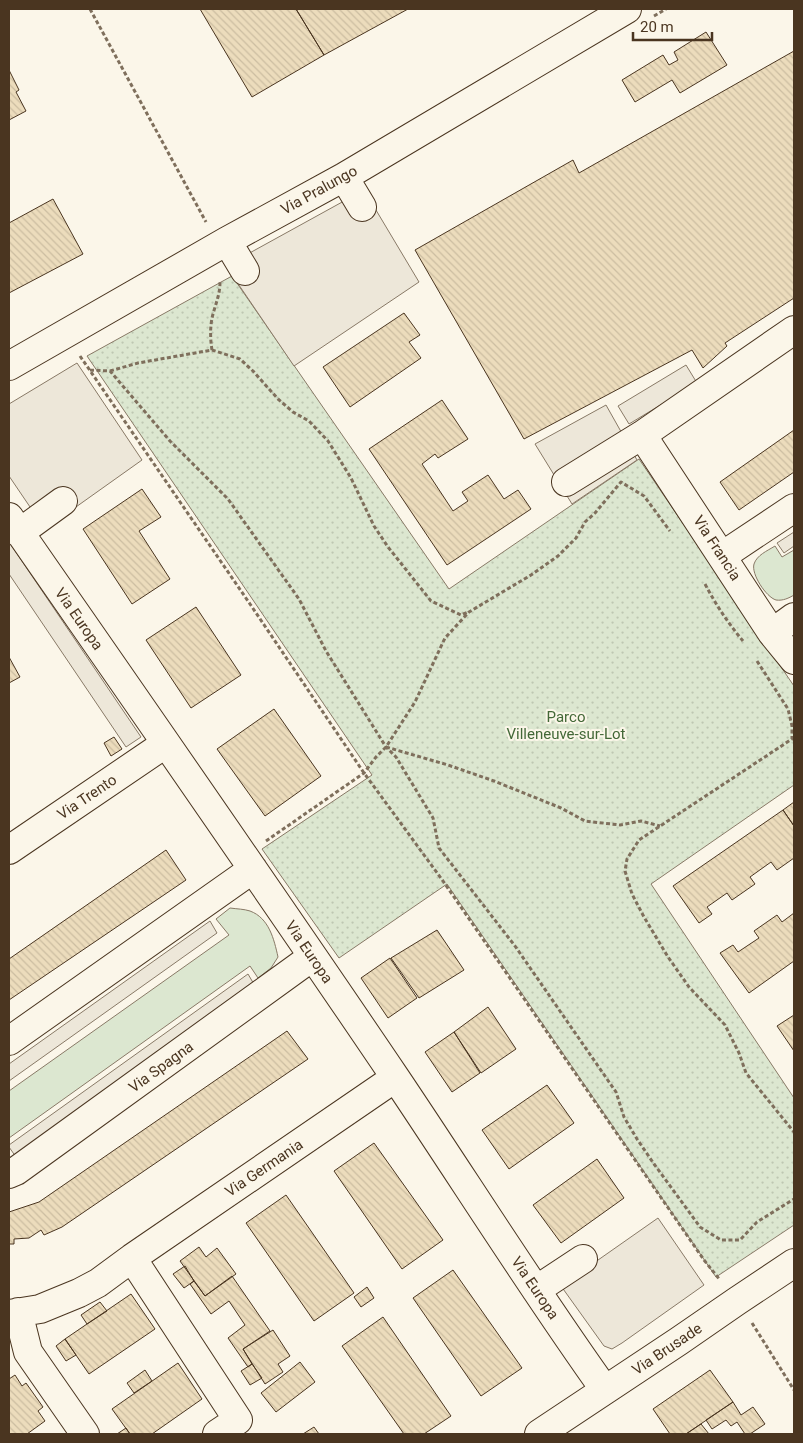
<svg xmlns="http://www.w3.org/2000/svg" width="803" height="1443" viewBox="0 0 803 1443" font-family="Roboto,sans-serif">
	<defs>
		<pattern id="park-dots" width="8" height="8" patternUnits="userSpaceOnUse" patternTransform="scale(1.25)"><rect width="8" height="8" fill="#dce7d0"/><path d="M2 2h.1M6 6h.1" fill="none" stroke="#bec7b2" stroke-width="1.8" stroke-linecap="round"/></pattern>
		<pattern id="building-back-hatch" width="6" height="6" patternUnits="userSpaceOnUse" patternTransform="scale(1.25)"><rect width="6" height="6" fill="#ecdcbc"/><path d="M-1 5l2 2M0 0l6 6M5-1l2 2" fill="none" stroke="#ccbda1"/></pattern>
	</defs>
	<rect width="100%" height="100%" fill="#fbf6e9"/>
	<!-- green -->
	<path fill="#dce7d0" stroke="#887966" d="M775 546 782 557 794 550V595C789 598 783 601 776 600 766 597 751 574 754 564 757 555 767 551 775 546Z
		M230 908C237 909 244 909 250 911 269 918 274 939 278 957L271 968 258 978 250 966 9 1138V1091L229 935 216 919Z"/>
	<!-- park -->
	<path fill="url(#park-dots)" stroke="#887966" d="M232 276 449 589 639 459 794 686V785L651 884 794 1098V1225L716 1277 447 884 339 958 262 849 372 775 87 356Z"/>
	<!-- parking -->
	<path fill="#ede7d9" stroke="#887966" d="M364 190 419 282 294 366 226 266Z
		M77 363 142 460 45 529 9 476V404Z
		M686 365 697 383 629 424 618 406Z
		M606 405 637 460 572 504 535 444Z
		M794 532V546L784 553 777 543Z
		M9 542 141 737 126 747 9 574Z
		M210 921 217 933 9 1081V1064Z
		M248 974 255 986 16 1157 9 1147V1145Z
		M658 1218 704 1285 622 1343 612 1349 604 1346 561 1286Z"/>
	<!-- building -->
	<path fill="url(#building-back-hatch)" stroke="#4a3520" d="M200 9H296L324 55 252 97Z
		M296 9H408L324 55Z
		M706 32 727 65 680 93 672 80 635 102 622 80 663 55 669 65 678 60 674 52Z
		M794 51V298L725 343 727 346 703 368 692 350 524 439 415 250 573 160 579 173Z
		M9 70 19 90 16 92 26 111 9 120Z
		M53 199 83 254 9 293V223Z
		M404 313 420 335 409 342 421 358 350 407 323 367Z
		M442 400 468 439 438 458 435 454 422 464 453 511 468 501 462 492 488 475 504 499 518 490 531 509 447 565 369 449Z
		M794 430V472L739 510 720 482Z
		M142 489 161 517 139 531 170 579 132 604 83 529Z
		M196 607 241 675 191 708 146 640Z
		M9 657 20 677 9 683Z
		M274 709 321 776 265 816 217 749Z
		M114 737 122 749 111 756 104 743Z
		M794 802V826L783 810Z
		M783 810 794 826V858L777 870 771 862 750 877 755 884 732 900 727 893 707 907 712 914 699 923 673 886Z
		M166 850 186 880 9 1000V959Z
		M794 913V961L749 993 720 953 733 945 738 952 759 938 754 931 777 915 782 922Z
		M437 930 464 970 419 998 391 958Z
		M390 958 417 998 388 1018 361 978Z
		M488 1007 516 1049 481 1073 454 1032Z
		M794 1015V1051L777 1026Z
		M287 1031 308 1059 62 1227 44 1235 41 1230 29 1238 14 1239V1244H9V1212L39 1202Z
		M454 1032 480 1073 452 1092 425 1052Z
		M547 1085 574 1123 509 1169 482 1130Z
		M374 1143 443 1240 402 1269 334 1171Z
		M597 1159 624 1198 561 1243 533 1205Z
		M286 1195 354 1293 314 1321 246 1223Z
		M199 1247 206 1257 217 1248 236 1274 205 1296 180 1261Z
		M185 1266 194 1281 184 1288 173 1274Z
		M453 1270 522 1368 481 1396 413 1298Z
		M232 1276 270 1331 243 1349 252 1364 248 1367 228 1338 245 1325 229 1301 211 1314 190 1284 194 1281 205 1296Z
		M367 1287 374 1298 361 1307 354 1297Z
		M131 1294 155 1329 89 1374 65 1339Z
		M100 1302 107 1311 87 1324 81 1315Z
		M383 1317 451 1416 424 1434H404L342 1346Z
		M273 1330 290 1356 278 1364 283 1372 265 1384 243 1349Z
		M65 1339 76 1355 66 1361 56 1346Z
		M300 1362 315 1382 276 1412 261 1393Z
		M178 1363 202 1399 152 1434H130L112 1409Z
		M252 1364 262 1378 250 1385 241 1371Z
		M145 1370 152 1381 134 1393 127 1383Z
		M710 1370 733 1402 686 1434H670L653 1409Z
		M15 1375 22 1386 26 1383 43 1407 38 1411 45 1421 27 1434H9V1379Z
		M733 1402 741 1415 753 1407 765 1424 750 1434H745L737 1422 731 1426 726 1420 712 1429 706 1420Z
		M701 1424 709 1434H686Z
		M314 1427 319 1434H303Z
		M126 1428 130 1434H117Z"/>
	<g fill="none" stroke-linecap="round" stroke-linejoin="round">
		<!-- minor casing -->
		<g stroke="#4a3520" stroke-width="30">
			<path id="minor" d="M344 177 362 207
				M227 241 245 271
				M9 366 227 241 344 177 627 9
				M642 435 772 633 794 660
				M566 482 642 435 794 330
				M9 517C138 703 268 889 395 1077 465 1181 532 1288 605 1390
				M19 533 63 501
				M722 556 794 508
				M772 633 794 617
				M9 850 165 744
				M9 1041 253 869
				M9 1174 16 1171 312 957
				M132 1258 238 1420 217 1434
				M536 1290 583 1259
				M18 1312 28 1352 85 1434
				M9 1314 40 1309 79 1293 98 1283 132 1258 395 1078
				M539 1434 679 1341 737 1301 794 1263"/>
		</g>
		<!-- path -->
		<path stroke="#7f6f5c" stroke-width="3" stroke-dasharray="4 2.5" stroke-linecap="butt" d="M90 9 206 222
			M654 16 666 9
			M212 350C210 338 210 325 213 314 216 303 220 294 220 282
			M80 356 250 604 364 773 443 881 704 1260 720 1280
			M90 370 110 371 170 441 228 499 299 599 326 651 386 747 396 757 433 818 439 848 515 946 616 1092 624 1117 637 1139 654 1164 700 1227 721 1240H740L757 1222 794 1199
			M110 371 138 363 212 350 240 359 253 371 278 399 293 412 309 421 328 441 351 478 374 526 388 547 431 601 461 615 468 612
			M705 584C716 605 728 623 743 641
			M757 661 788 709 792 726V739L639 840 627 859 625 871 632 894 644 917 668 957 689 987 725 1025 739 1053 746 1073 794 1132
			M386 747 448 765 494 781 561 808 585 821 620 825 641 821 660 826
			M266 841 364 773 376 757 386 747 415 702 445 638 469 612 531 575 558 556 576 538 585 522 595 513 621 482 644 496 670 531
			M752 1323 794 1390"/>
		<!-- minor -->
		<use href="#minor" stroke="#fbf6e9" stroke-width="28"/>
	</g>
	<g text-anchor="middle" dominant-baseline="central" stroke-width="4" stroke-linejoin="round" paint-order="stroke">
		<!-- street labels -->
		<g font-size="15" fill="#4a3520" stroke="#fbf6e9">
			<text transform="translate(319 190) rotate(-29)">Via Pralungo</text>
			<text transform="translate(717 548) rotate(57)">Via Francia</text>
			<text transform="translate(79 619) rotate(55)">Via Europa</text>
			<text transform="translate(87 797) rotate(-34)">Via Trento</text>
			<text transform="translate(309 952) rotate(56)">Via Europa</text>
			<text transform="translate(161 1067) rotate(-36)">Via Spagna</text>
			<text transform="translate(264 1168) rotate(-34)">Via Germania</text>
			<text transform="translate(535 1288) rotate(56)">Via Europa</text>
			<text transform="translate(667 1349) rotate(-34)">Via Brusade</text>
		</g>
		<!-- park labels -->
		<g font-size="15" fill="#436837" stroke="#fbf6e9">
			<text x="566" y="717">Parco<tspan x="566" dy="17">Villeneuve-sur-Lot</tspan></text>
		</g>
	</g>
	<!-- border -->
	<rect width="803" height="1443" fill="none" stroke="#4a3520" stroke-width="20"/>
	<!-- scale -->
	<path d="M633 32v8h79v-8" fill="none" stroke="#4a3520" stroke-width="2.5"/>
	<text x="640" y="32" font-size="15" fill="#4a3520" stroke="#fbf6e9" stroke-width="4" paint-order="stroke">20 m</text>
</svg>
